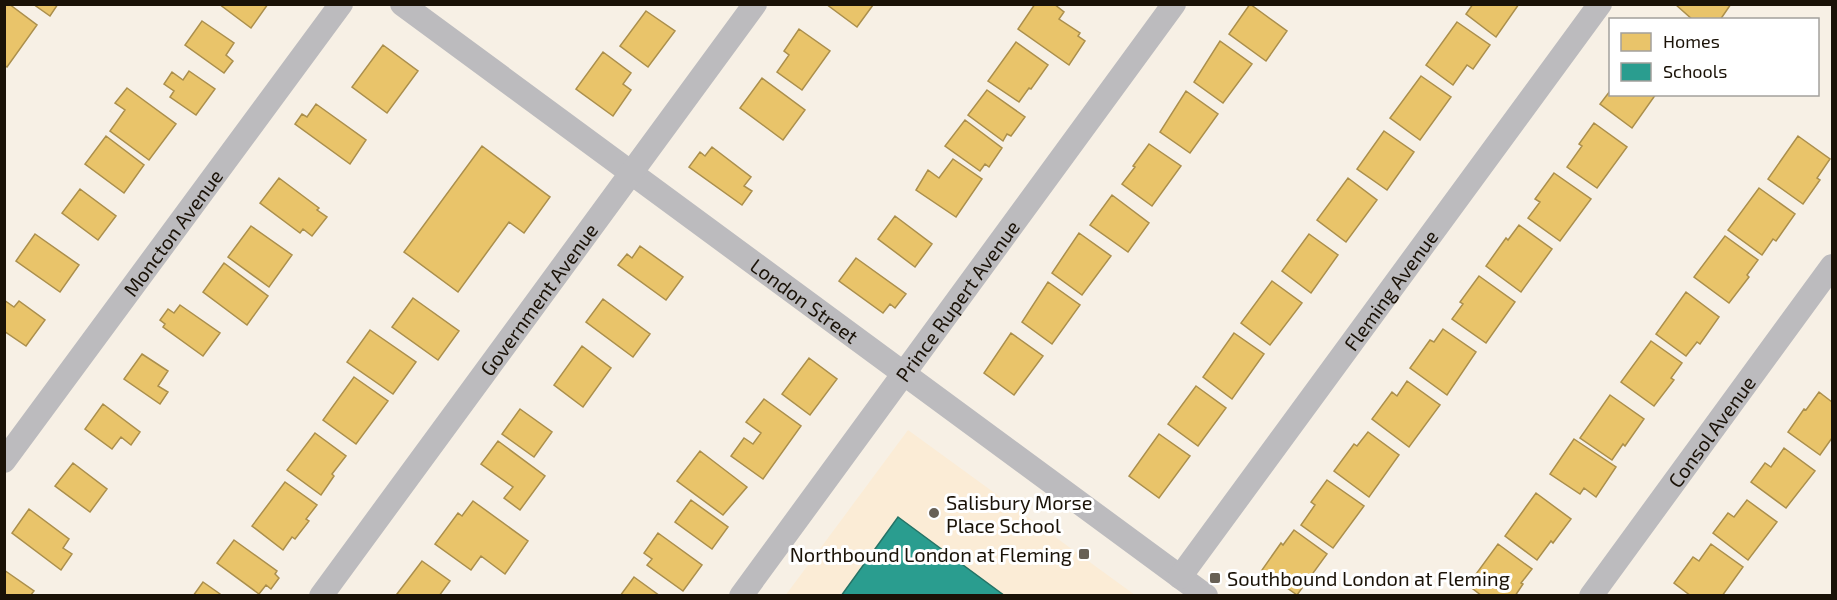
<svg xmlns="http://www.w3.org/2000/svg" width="1837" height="600" viewBox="0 0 1837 600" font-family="'Exo 2',sans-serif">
	<rect width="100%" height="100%" fill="#f7f0e5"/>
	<!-- built -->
	<path fill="#fbecd6" d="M908 430 1135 595 785 596Z"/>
	<!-- homes -->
	<path fill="#e9c46a" stroke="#ab8f4c" stroke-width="1.5" d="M4 4H9L37 25 7 67 4 65Z
		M33 4H58L50 16Z
		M219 4H268L251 28Z
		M826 4H872L873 5 857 27Z
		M1035 4H1054L1064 12 1059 19 1080 33 1078 36 1085 41 1069 65 1018 29Z
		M1250 4 1287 31 1266 61 1229 34Z
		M1473 4H1519L1496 37 1466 14Z
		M1675 4H1731L1720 20H1693Z
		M646 11 675 31 648 67 620 46Z
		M202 21 234 43 226 55 233 61 224 73 185 45Z
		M1457 22 1490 45 1473 69 1467 65 1453 85 1426 65Z
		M799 29 830 51 802 90 777 72 789 55 784 51Z
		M1220 41 1252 64 1223 103 1194 82Z
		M1016 42 1048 65 1031 89 1029 88 1019 102 988 81Z
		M383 45 418 71 387 113 352 87Z
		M603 52 631 73 623 84 631 90 613 116 576 89Z
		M189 71 215 89 196 115 170 97 174 91 164 84 172 72 183 80Z
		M1421 76 1451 97 1420 140 1390 118Z
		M762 78 805 110 783 140 740 108Z
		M127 88 176 124 149 160 110 131 125 110 115 103Z
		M987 90 1025 117 1011 136 1007 134 1003 141 968 115Z
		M1186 91 1218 114 1190 153 1160 132Z
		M1610 91V94H1656L1632 128 1600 104Z
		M316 104 366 140 350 164 295 124 302 114 307 117Z
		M965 120 1002 148 989 167 985 164 980 171 945 146Z
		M1594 123 1627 147 1597 188 1567 167 1582 146 1579 144Z
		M1384 131 1414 152 1387 190 1357 169Z
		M106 136 144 165 124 193 85 164Z
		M1798 136 1830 159 1817 178 1820 180 1803 204 1768 179Z
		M1149 144 1181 166 1152 206 1122 184 1135 167 1133 166Z
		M482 146 550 197 524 233 509 222 458 292 404 252Z
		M712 147 751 177 744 186 752 191 742 205 689 167 700 152 705 156Z
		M953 159 982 179 956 217 916 190 928 170 939 178Z
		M1554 173 1591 199 1560 241 1528 218 1540 202 1535 199Z
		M279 178 319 208 317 210 327 217 312 236 303 229 300 233 260 203Z
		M1348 178 1377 200 1346 242 1317 220Z
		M1759 188 1795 214 1776 241 1773 239 1762 255 1728 230Z
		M80 189 116 216 98 240 62 213Z
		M1112 195 1149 223 1128 252 1090 225Z
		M895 216 932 244 915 267 878 239Z
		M1519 225 1552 249 1521 292 1486 266 1506 238 1508 240Z
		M251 226 292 255 269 287 228 257Z
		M1079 233 1111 256 1082 295 1052 273Z
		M35 234 79 265 60 292 16 261Z
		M1309 234 1338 255 1311 293 1282 271Z
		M1725 236 1758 260 1747 275 1749 277 1729 303 1694 277Z
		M640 246 683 277 666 300 618 265 627 254 632 258Z
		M856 258 906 294 895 308 890 304 883 313 839 281Z
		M224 263 268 296 247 325 203 292Z
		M1479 276 1515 302 1486 343 1452 319 1463 304 1460 302Z
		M1272 281 1302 303 1270 345 1241 323Z
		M1048 282 1080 305 1052 344 1022 322Z
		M1686 292 1719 317 1700 344 1697 342 1686 356 1656 334Z
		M413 298 459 331 438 360 392 327Z
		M603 299 650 334 633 357 586 322Z
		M4 300 14 307 19 301 45 320 26 346 4 331Z
		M180 305 220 333 203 356 163 327 165 324 160 320 168 309 174 313Z
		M1443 329 1476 352 1447 395 1410 368 1430 340 1434 342Z
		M370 330 416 362 393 394 347 362Z
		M1011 333 1043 356 1014 395 984 373Z
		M1234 333 1264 354 1232 399 1203 377Z
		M1651 341 1682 363 1671 378 1674 380 1654 406 1621 382Z
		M582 346 611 368 583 407 554 385Z
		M142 354 168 371 158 386 168 392 160 404 124 379Z
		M809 358 837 379 810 415 782 394Z
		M354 377 388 401 356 444 323 420Z
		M1407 381 1440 405 1409 447 1372 419 1392 392 1397 396Z
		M1196 386 1226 408 1198 446 1168 424Z
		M1819 392 1832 402V438L1820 455 1788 432 1804 409 1806 410Z
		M1610 395 1644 419 1625 446 1623 444 1612 460 1580 438Z
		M764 399 801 426 763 479 731 456 744 438 753 444 761 433 746 422Z
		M103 404 140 432 131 445 121 437 112 449 85 429Z
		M520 409 552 432 534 457 502 434Z
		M1368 432 1399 455 1369 497 1334 471 1354 444 1357 446Z
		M315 433 346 456 332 474 334 476 321 495 287 470Z
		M1159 434 1190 456 1159 498 1129 476Z
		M1574 439 1616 467 1596 497 1584 488 1580 494 1550 474Z
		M498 441 545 476 520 510 504 498 513 487 481 464Z
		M1784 448 1815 471 1786 508 1751 482 1765 463 1771 467Z
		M700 451 747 487 723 515 677 481Z
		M73 463 107 489 90 512 55 486Z
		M1327 480 1364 506 1333 548 1301 525 1315 505 1311 502Z
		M285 482 317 505 306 519 309 521 295 539 292 537 283 550 252 526Z
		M1536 493 1571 519 1553 543 1551 541 1537 560 1505 536Z
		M691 500 728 527 712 549 675 522Z
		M1747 500 1777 522 1748 560 1713 533 1728 513 1734 517Z
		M473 501 528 541 505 574 481 556 471 570 435 544 458 513 462 516Z
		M29 509 69 539 63 548 72 554 61 570 12 533Z
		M1294 530 1327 554 1297 595 1262 570 1281 543 1283 545Z
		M658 533 702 565 683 591 647 565 652 559 644 553Z
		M234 540 277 571 275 574 279 578 271 589 266 585 259 594 217 563Z
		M1498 544 1532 569 1521 583 1523 584 1515 596H1482L1468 585Z
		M1711 544 1743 567 1722 596H1691L1674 583 1693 557 1699 561Z
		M422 561 450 581 439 596H399L397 594Z
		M4 570 34 591 30 596H4Z
		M634 577 660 596H620Z
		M203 582 220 594 219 596H193Z"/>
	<!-- schools -->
	<path fill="#2a9d8f" stroke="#257366" stroke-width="1.5" d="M898 517 1005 596H841Z"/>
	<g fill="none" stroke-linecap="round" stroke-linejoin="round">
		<!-- minor -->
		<g stroke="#bcbbbe" stroke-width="24">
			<path id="s1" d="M402 4 1206 596"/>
			<path id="s2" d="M4 461 341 4"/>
			<path id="s3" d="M1180 577 1600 4"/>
			<path id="s4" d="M321 596 755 4"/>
			<path id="s5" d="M741 596 1174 4"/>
			<path id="s6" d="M1591 596 1832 266"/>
		</g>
	</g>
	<!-- markers -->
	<g fill="#676055" stroke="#fff" stroke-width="2">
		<circle cx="934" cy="513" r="6"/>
		<rect x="1078" y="548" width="12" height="12" rx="3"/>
		<rect x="1209" y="572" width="12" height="12" rx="3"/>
	</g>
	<g text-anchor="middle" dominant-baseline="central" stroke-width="6" stroke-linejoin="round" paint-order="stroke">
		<!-- street labels -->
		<g font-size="20" fill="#1a1207" stroke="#fff">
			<text stroke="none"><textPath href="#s2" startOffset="284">Moncton Avenue</textPath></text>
			<text stroke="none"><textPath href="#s3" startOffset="356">Fleming Avenue</textPath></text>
			<text stroke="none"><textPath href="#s4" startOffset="368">Government Avenue</textPath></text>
			<text stroke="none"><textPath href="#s1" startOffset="500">London Street</textPath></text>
			<text stroke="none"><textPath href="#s5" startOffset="366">Prince Rupert Avenue</textPath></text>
			<text stroke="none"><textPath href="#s6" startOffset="204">Consol Avenue</textPath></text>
		</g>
		<!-- poi labels -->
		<g font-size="20" fill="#1a1207" stroke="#fff" text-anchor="start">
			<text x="946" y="502">Salisbury Morse<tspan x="946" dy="23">Place School</tspan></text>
			<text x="1072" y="554" text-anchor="end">Northbound London at Fleming</text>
			<text x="1227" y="578">Southbound London at Fleming</text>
		</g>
	</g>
	<!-- border -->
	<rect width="1837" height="600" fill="none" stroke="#1a1207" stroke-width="12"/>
	<!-- legend -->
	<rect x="1609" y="18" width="210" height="78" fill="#ffffff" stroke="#a3a09c" stroke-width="1.5"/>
	<rect x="1621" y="33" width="30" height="18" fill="#e9c46a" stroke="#a3a09c" stroke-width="1.5"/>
	<text x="1663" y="48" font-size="18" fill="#1a1207">Homes</text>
	<rect x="1621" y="63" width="30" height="18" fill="#2a9d8f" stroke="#a3a09c" stroke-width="1.5"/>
	<text x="1663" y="78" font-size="18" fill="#1a1207">Schools</text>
</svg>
